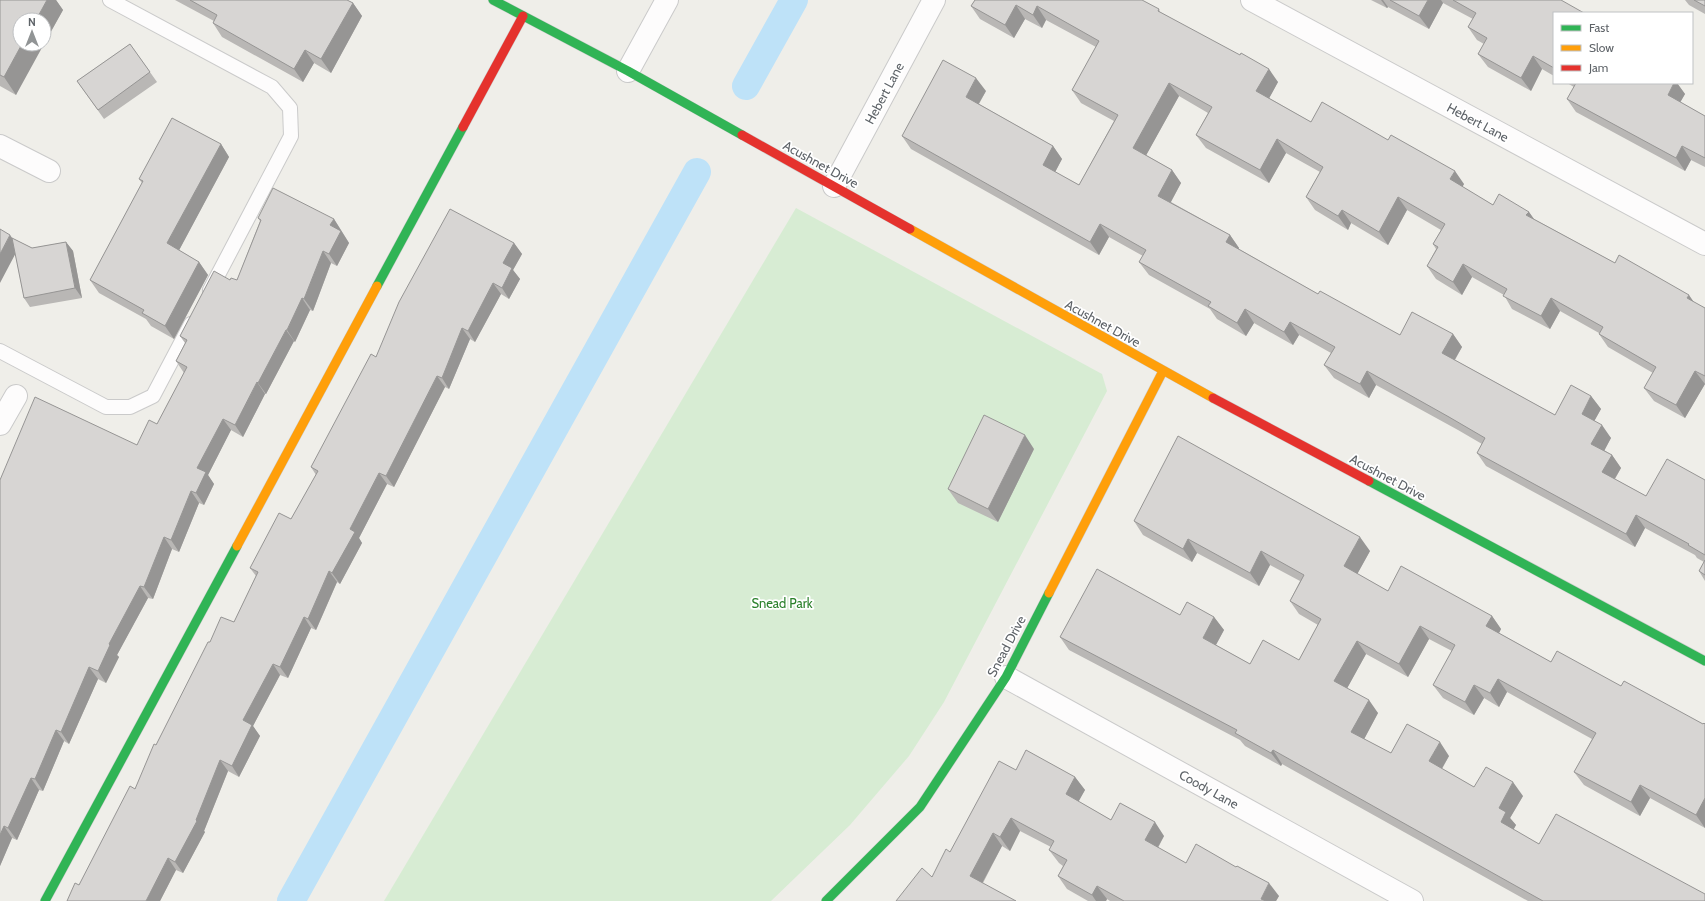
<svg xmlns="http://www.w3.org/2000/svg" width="1705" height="901" viewBox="0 0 1705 901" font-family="Cabin,sans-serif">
	<rect width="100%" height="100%" fill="#efeee9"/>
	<!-- green -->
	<path fill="#d7ecd3" d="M796 208 1102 374 1107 391 944 702 909 756 850 825 771 901H384Z"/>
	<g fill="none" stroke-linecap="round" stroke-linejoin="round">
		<!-- canal -->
		<path stroke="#bee2f8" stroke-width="28" d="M746 86 794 0
			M291 901 697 172"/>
		<!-- lane casing -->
		<g stroke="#cacaca" stroke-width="16">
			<path id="lane" d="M110 0 272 87 290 108 291 136 210 290
				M0 351 106 407H130L153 396 191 324"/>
		</g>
		<!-- street casing -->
		<g stroke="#cacaca" stroke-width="24">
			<path id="street" d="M1252 0 1705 244
				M628 71 667 0
				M0 146 49 171
				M834 186 934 0
				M0 424 16 396
				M1006 677 1412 901"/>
		</g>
		<!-- fast casing -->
		<g stroke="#cbcbcb" stroke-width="10">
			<path id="fast" d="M493 0 628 71 742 135
				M377 286 463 127
				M1369 481 1705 661
				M45 901 237 546
				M826 901 920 807 1006 677 1049 593"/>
		</g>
		<!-- slow casing -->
		<g stroke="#cbcbcb" stroke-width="10">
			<path id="slow" d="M910 229 1213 398
				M237 546 377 286
				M1049 593 1163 371"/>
		</g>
		<!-- jam casing -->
		<g stroke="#cbcbcb" stroke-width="10">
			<path id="jam" d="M463 127 523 16
				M742 135 910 229
				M1213 398 1369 481"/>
		</g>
		<!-- lane -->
		<use href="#lane" stroke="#fdfcfc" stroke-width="14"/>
		<!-- street -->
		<use href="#street" stroke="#fdfcfc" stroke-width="22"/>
		<!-- fast -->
		<use href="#fast" stroke="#30b455" stroke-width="9"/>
		<!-- slow -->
		<use href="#slow" stroke="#ff9f0a" stroke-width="9"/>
		<!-- jam -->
		<use href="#jam" stroke="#e5322d" stroke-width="9"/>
	</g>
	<!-- wall -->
	<path fill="#b9b7b5" d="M0 0H56L63 10 44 44V20L16 95 0 86Z
		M175 0H347L353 3 362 16 331 73 314 63 303 82 222 37 213 23 214 21Z
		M975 0 1159 9 1160 12 1278 82 1269 98 1311 122 1464 184 1462 187 1493 205 1529 212 1534 219 1615 263 1705 308V384L1685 418 1654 401 1644 388 1653 373 1608 347 1599 334V333L1560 311 1550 329 1512 309 1504 295 1472 277 1462 295 1436 279 1427 266 1436 249 1433 244 1441 230 1407 210 1388 245 1351 223 1348 230 1315 210 1306 197 1320 172 1286 153 1269 183 1206 148 1196 135 1208 113 1179 96 1146 155 1172 170 1181 183 1171 202 1230 235 1239 248V249L1318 294 1400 335 1453 334 1462 347 1455 360 1555 415 1591 396 1601 409 1594 421 1611 438 1604 450 1612 455 1621 468 1615 479 1646 496 1705 480V581L1699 571 1704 562 1697 558 1695 555 1645 528 1635 547 1486 466 1477 453 1482 444 1458 430 1376 385 1369 398 1334 378 1324 365 1331 353 1299 335 1293 345 1254 323 1246 336 1217 319 1210 309 1149 275 1139 262 1143 256 1109 237 1099 255 911 149 902 136 986 91 979 104 1053 146 1062 159 1055 172 1079 185 1114 121 1081 103 1072 90 1096 47 1046 20 1042 28 1025 19 1014 38 980 19 971 6Z
		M1371 0H1561L1554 13V76L1542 69 1531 91 1488 67 1478 54 1484 44 1477 40 1468 27 1473 19 1443 3 1429 29 1388 7 1387 8Z
		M1685 0H1705V14L1689 5Z
		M130 44 157 82 104 119 77 81Z
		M1567 83H1677L1685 94 1680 102 1705 116V167L1691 160 1685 171 1576 112 1567 99 1574 87Z
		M221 144 229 157 179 250 199 262 208 275 174 339 151 326 146 319 99 293 90 280 142 183 139 179Z
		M258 218 334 219 349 243 337 266 331 263 313 311 310 310 295 342 294 341 266 394H265L243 437 231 430 208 475 214 484 204 505 199 503 179 552 172 549 153 599 148 598 117 655 119 657 106 683 98 679 69 744 64 741 43 791 39 790 17 840 12 838 0 866V480L137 445 157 424 184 373 176 361 185 343 180 336 230 280H237L260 221Z
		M12 238 32 248 66 242 73 251 82 298 30 307 24 298Z
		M514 243 522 254 513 270 520 279 509 299 501 294 475 342 470 339 449 389 445 387 394 487 387 484 359 538 362 543 340 584 337 582 316 630 311 628 288 678 280 675 253 726 260 736 239 777 228 771 204 831 205 832 183 873 176 870 160 901H67L79 885 135 789 156 745 210 642 234 622 256 576 250 568 291 519 316 475 311 467 376 357Z
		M1034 449 998 522 958 503 948 489Z
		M1134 521 1370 551 1357 574 1388 591 1492 616 1501 629 1499 633 1551 662 1621 686 1703 724H1705V828L1650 798 1640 816 1584 785 1574 772 1592 739 1507 692 1499 707 1484 698 1474 715 1443 698 1433 685 1452 651 1429 639 1408 677 1366 654 1347 688 1378 713 1364 739 1391 753 1449 756 1442 769 1474 787 1523 796 1510 818 1516 825 1513 830 1539 844 1705 901H1528L1282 764 1281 766 1245 746 1240 740 1069 650 1060 637 1180 615 1214 617 1224 630 1216 645 1250 664 1299 660 1318 625 1299 614 1290 601 1300 581 1270 565 1259 586 1197 553 1192 562 1143 535Z
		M1016 770 1075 777 1085 790 1078 801 1111 820 1164 836 1158 848 1186 863 1279 896 1276 901H1110L1107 899 1106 901H1088L1067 889 1058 876 1063 866 1059 863 1049 850 1051 847 1020 831 1010 851 1002 846 983 883 932 877 950 852Z"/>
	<!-- shaded-wall -->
	<path fill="#969594" d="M47 0H56L63 10 44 44V20H36Z
		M1381 0H1383L1388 7 1387 8Z
		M1428 0H1441L1443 3 1429 29 1419 16Z
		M353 3 362 16 331 73 321 59Z
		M1016 5 1025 19 1014 38 1005 25Z
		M1037 6 1046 20 1042 28 1033 15Z
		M22 44H44L16 95 4 77Z
		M305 50 314 63 303 82 294 69Z
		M1533 56 1542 69 1531 91 1521 78Z
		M1269 69 1278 82 1266 104 1256 91Z
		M976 78 986 91 975 110 966 97Z
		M1169 83 1179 96 1143 161 1133 148Z
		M1674 83H1677L1685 94 1677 108 1668 95Z
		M1277 139 1286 153 1269 183 1260 170Z
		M221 144 229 157 176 256 167 243Z
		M1053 146 1062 159 1052 178 1043 165Z
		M1682 146 1691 160 1685 171 1676 158Z
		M1172 170 1181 183 1167 209 1158 196Z
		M1455 171 1464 184 1459 193 1450 179Z
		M1398 197 1407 210 1388 245 1379 232Z
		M1342 210 1351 223 1348 230 1338 216Z
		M1529 212 1538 225 1526 215Z
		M334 219 349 243 337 266 329 254 330 225Z
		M1100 224 1109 237 1099 255 1090 242Z
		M10 235 19 247 0 283V254Z
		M1230 235 1239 248 1235 255 1226 242Z
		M66 242 73 251 82 298 75 288Z
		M514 243 522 254 513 270 520 279 509 299 502 288 503 263Z
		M323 251 331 263 313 311 304 299Z
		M199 262 208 275 174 339 165 326Z
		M1463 264 1472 277 1462 295 1453 282Z
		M493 283 501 294 475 342 468 331Z
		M1689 295 1698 308 1687 298Z
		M302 298 310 310 295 342 287 330Z
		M1551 298 1560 311 1550 329 1541 316Z
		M1245 309 1254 323 1246 336 1237 323Z
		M1290 322 1299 335 1293 345 1284 332Z
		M462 328 470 339 449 389 442 378Z
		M286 330 294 341 266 394 258 383Z
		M1453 334 1462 347 1451 366 1442 353Z
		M1367 371 1376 385 1369 398 1360 384Z
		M1695 371 1705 384 1685 418 1676 405Z
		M437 376 445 387 394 487 386 476Z
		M257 382 265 394 243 437 235 425Z
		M1591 396 1601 409 1591 427 1582 414Z
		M223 419 231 430 208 475 214 484 204 505 196 493 197 468Z
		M1602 425 1611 438 1601 457 1591 444Z
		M1025 435 1034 449 998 522 988 509Z
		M1612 455 1621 468 1611 485 1602 472Z
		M379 473 387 484 359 538 362 543 340 584 332 573 350 529Z
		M191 491 199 503 179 552 171 540Z
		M1636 515 1645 528 1635 547 1626 534Z
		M164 537 172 549 153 599 144 587Z
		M1360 537 1370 551 1354 580 1344 566Z
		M1188 539 1197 553 1192 562 1183 549Z
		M1261 551 1270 565 1259 586 1250 573Z
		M329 571 337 582 316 630 308 619Z
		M140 586 148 598 117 655 119 657 106 683 98 671 109 644Z
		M1492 616 1501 629 1496 639 1486 626Z
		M304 617 311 628 288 678 280 667Z
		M1214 617 1224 630 1212 652 1203 638Z
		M1420 626 1429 639 1408 677 1399 664Z
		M1357 641 1366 654 1344 694 1334 681Z
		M273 664 280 675 253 726 260 736 239 777 232 766 243 720Z
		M89 667 98 679 69 744 61 732Z
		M1498 679 1507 692 1499 707 1490 693Z
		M1474 685 1484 698 1474 715 1465 702Z
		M1369 700 1378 713 1361 745 1351 732Z
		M56 730 64 741 43 791 35 779Z
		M1440 742 1449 756 1438 775 1429 761Z
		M1273 750 1282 764 1281 766 1271 753Z
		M220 760 228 771 204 831 205 832 183 873 175 862 196 820Z
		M1075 777 1085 790 1075 808 1066 794Z
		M31 778 39 790 17 840 8 828Z
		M1513 782 1523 796 1510 818 1516 825 1510 836 1501 822 1499 808Z
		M1640 785 1650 798 1640 816 1631 802Z
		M1705 798V828L1696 815Z
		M1011 818 1020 831 1010 851 1000 837Z
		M1155 822 1164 836 1154 854 1145 840Z
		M4 826 12 838 0 866V835Z
		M993 833 1002 846 979 889 970 876Z
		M168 858 176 870 160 901H146Z
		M1269 883 1279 896 1276 901H1263L1261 899Z
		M1097 886 1107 899 1106 901H1096L1092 895Z"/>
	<!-- building -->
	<path fill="#d7d5d3" stroke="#969594" d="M0 0H47L36 20H20V44H22L4 77 0 75Z
		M190 0H347L353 3 321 59 305 50 294 69 213 23 217 15Z
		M975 0H1142L1159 9 1158 11 1240 55 1241 53 1269 69 1256 91 1311 122 1322 102 1388 140 1391 135 1455 171 1450 179 1493 205 1499 194 1529 212 1526 215 1615 263 1619 255 1689 295 1687 298 1705 308V376L1695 371 1676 405 1644 388 1656 367 1599 334 1603 327 1551 298 1541 316 1503 296 1507 289 1463 264 1453 282 1427 266 1438 247 1433 244 1445 224 1398 197 1379 232 1342 210 1338 216 1306 197 1323 167 1277 139 1260 170 1196 135 1212 107 1169 83 1133 148 1172 170 1158 196 1230 235 1226 242 1318 294 1320 291 1400 335 1412 312 1453 334 1442 353 1555 415 1571 385 1591 396 1582 414 1602 425 1591 444 1612 455 1602 472 1646 496 1667 459 1705 480V555L1688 545 1689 544 1636 515 1626 534 1477 453 1485 438 1449 417 1367 371 1360 384 1324 365 1335 347 1290 322 1284 332 1245 309 1237 323 1208 306 1211 302 1139 262 1146 250 1100 224 1090 242 902 136 943 60 976 78 966 97 1053 146 1043 165 1079 185 1118 115 1072 90 1099 41 1037 6 1033 15 1016 5 1005 25 971 6Z
		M1390 0H1428L1419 16Z
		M1453 0H1561L1584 13H1554V68L1533 56 1521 78 1478 54 1487 38 1468 27 1476 13Z
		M1694 0H1705V6Z
		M130 44 150 72 98 110 77 81Z
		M1576 83H1674L1668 95 1705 116V158L1682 146 1676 158 1567 99Z
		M172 118 221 144 167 243 199 262 165 326 142 313 144 310 90 280 143 181 139 179Z
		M273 188 334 219 330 225 341 231 329 254 323 251 304 299 302 298 287 330H286L258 383 257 382 235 425 223 419 197 468 206 472 196 493 191 491 171 540 164 537 144 587 140 586 109 644 110 645 98 671 89 667 61 732 56 730 35 779 31 778 8 828 4 826 0 835V480L35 397 137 445 149 420 157 424 187 367 176 361 187 340 180 336 214 271 230 280 231 278 237 280 261 220 258 218Z
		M450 209 514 243 503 263 512 268 502 288 493 283 468 331 462 328 442 378 437 376 386 476 379 473 350 529 355 532 332 573 329 571 308 619 304 617 280 667 273 664 243 720 252 725 232 766 220 760 196 820 197 821 175 862 168 858 146 901H67L75 883 79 885 130 786 135 789 154 744 156 745 208 642H210L221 617 234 622 258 572 250 568 279 513 291 519 318 471 311 467 371 354 376 357 399 302Z
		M0 229 10 235 0 254Z
		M12 238 32 248 66 242 75 288 24 298Z
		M984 415 1025 435 988 509 948 489Z
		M1178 436 1360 537 1344 566 1388 591 1401 566 1492 616 1486 626 1551 662 1557 651 1621 686 1624 681 1703 724 1704 723 1705 724V798L1696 815 1640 785 1631 802 1574 772 1596 733 1498 679 1490 693 1474 685 1465 702 1433 685 1455 645 1420 626 1399 664 1357 641 1334 681 1369 700 1351 732 1391 753 1407 724 1440 742 1429 761 1474 787 1486 767 1513 782 1499 808 1506 812 1501 822 1539 844 1556 814 1705 894V901H1543L1516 886 1273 750 1271 753 1235 733 1237 730 1060 637 1097 569 1180 615 1187 602 1214 617 1203 638 1250 664 1263 640 1299 660 1321 619 1290 601 1304 575 1261 551 1250 573 1188 539 1183 549 1134 521Z
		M1705 560V575L1699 571Z
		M1026 750 1075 777 1066 794 1111 820 1120 803 1155 822 1145 840 1186 863 1196 844 1236 867 1237 866 1269 883 1261 899 1266 901H1124L1097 886 1092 895 1058 876 1067 860 1049 850 1054 841 1011 818 1000 837 993 833 970 876 1016 901H896L922 868 932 877 946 849 950 852 999 761 1016 770Z"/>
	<g text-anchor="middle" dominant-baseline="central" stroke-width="3.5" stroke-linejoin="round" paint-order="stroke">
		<!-- street labels -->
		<g font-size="13" fill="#5e6368" stroke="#fff">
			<text transform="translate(884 93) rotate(-62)">Hebert Lane</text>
			<text transform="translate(1478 122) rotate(28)">Hebert Lane</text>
			<text transform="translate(821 164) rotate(29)">Acushnet Drive</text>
			<text transform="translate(1103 323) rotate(29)">Acushnet Drive</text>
			<text transform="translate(1388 477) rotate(28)">Acushnet Drive</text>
			<text transform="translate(1006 646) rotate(-62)">Snead Drive</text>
			<text transform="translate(1209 789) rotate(29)">Coody Lane</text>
		</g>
		<!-- park labels -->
		<g font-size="13" fill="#2b812c" stroke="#fff">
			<text x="782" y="603">Snead Park</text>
		</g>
	</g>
	<!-- legend -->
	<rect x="1553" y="12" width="140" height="72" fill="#ffffff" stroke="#bfc1c3"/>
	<rect x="1561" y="25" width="20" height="6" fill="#30b455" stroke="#bfc1c3"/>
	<text x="1589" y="32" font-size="12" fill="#5e6368">Fast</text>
	<rect x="1561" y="45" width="20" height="6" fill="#ff9f0a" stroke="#bfc1c3"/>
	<text x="1589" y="52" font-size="12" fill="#5e6368">Slow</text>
	<rect x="1561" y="65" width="20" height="6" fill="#e5322d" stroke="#bfc1c3"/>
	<text x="1589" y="72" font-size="12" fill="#5e6368">Jam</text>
	<!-- north arrow -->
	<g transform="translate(32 32)"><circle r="19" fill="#ffffff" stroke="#bfc1c3"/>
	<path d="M0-3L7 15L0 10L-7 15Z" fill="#919495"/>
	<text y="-6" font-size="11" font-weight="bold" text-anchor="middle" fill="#5e6368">N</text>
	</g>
</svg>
